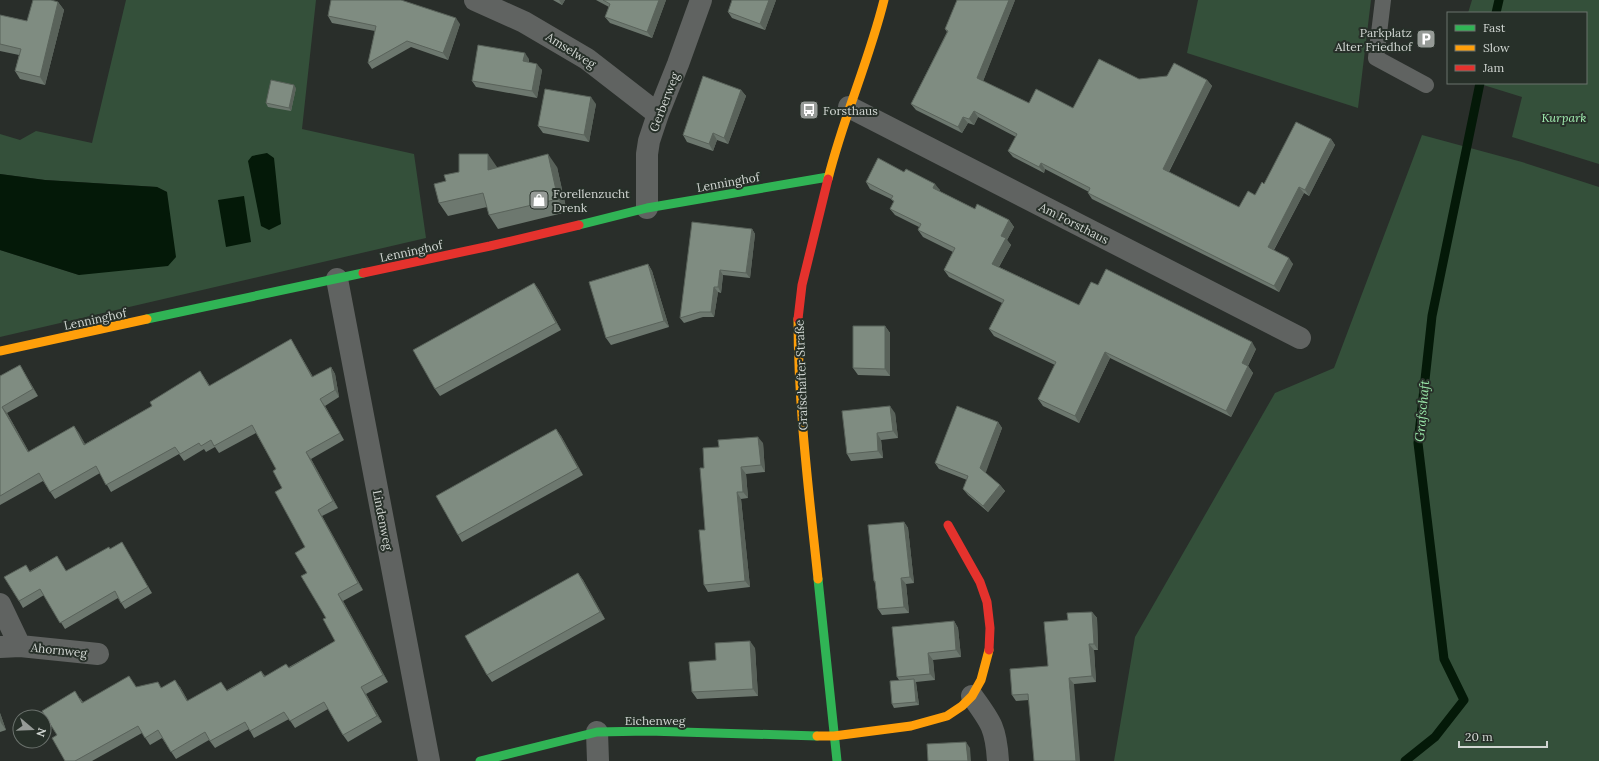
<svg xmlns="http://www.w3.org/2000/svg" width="1599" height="761" viewBox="0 0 1599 761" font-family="Lora,serif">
	<rect width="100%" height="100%" fill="#292e2a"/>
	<!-- green -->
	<path fill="#34503a" d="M126 0H316L302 129 414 154 426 238 0 337V250L79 275 167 192 157 187 45 180 0 174V134L20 140 36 131 92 143Z
		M1198 0H1371L1358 108 1187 53Z
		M1472 0H1599V164L1512 137 1522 97 1477 83H1586V13H1468Z
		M1422 135 1522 162 1599 187V761H1114L1135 637 1275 393 1334 368Z"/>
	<!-- water -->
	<path fill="#041908" d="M267 153 274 158 281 224 269 230 261 226 248 161 252 156Z
		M0 174 45 180 157 187 167 192 176 257 168 266 79 275 0 250Z
		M244 196 251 242 226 247 218 200Z"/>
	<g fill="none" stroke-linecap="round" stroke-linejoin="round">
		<!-- stream -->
		<path stroke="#041908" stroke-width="9" d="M1496 13 1499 0
			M1405 761 1435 737 1464 700 1444 659 1418 443 1432 316 1480 83"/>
		<!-- lane -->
		<path stroke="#606361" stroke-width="16" d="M1383 0 1376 58 1426 85"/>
		<!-- street -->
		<path stroke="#606361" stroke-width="22" d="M475 0 524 22 587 59 658 114
			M849 107 1300 338
			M647 208V154L649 141 658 114 678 64 701 0
			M337 279 429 761
			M0 604 20 646 0 647
			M20 646 98 654
			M972 696C991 722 996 728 998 761
			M597 732 598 761"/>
		<!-- fast -->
		<path stroke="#30b455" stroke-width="9" d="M579 225 647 208 828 177
			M147 319 363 273
			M818 579 837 761
			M480 761 597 732 648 731 817 736"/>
		<!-- slow -->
		<path stroke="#ff9f0a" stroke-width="9" d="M828 179C843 118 869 61 884 0
			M798 319C798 406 809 493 818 579
			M0 351 147 319
			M817 736H834L911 726 947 716 962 706 972 696 981 680 989 650"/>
		<!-- jam -->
		<path stroke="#e5322d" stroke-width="9" d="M363 273 490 246 579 225
			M798 319 802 285 828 179
			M948 525 980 582 987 602 990 628 989 650"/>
	</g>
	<!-- wall -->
	<path fill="#6d786f" d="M553 0H565L562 5Z
		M596 0H666L652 38 610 23 605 17 609 7Z
		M776 0 765 30 732 18 728 12Z
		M1015 0 983 81 1029 103 1073 108 1139 79 1207 80 1212 86 1169 172 1239 207 1255 195 1264 184 1331 139 1335 145 1309 196 1304 193 1274 250 1293 264 1279 292 1092 199 1088 193 1089 192 1045 169 1044 173 1013 157 1008 151 1016 137 978 117 974 125 968 123 962 133 916 110 911 104 947 32 945 29Z
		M58 2 64 10 45 85 20 79 15 71 19 55 0 51V15L27 21Z
		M328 16 460 24 448 60 411 47 372 69 368 63 375 31 332 23Z
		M529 59V62L542 70 537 98 476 87 472 81Z
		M296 88 291 111 268 107 266 103Z
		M741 90 746 96 728 144 717 140 713 151 687 142 683 135Z
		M596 104 589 142 543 133 538 126Z
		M497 167H557L567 212 498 229 489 215 487 207 448 216 439 203 446 181Z
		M904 172 940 190 939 191 975 209 1009 220 1014 227 1007 240 1011 245 999 267 1079 305 1098 285 1256 349 1248 366 1253 373 1231 417 1110 358 1079 423 1043 406 1038 399 1055 365 994 336 989 329 1002 303 949 277 944 270 953 252 923 237 918 230 919 227 895 215 890 209 894 202 891 199 870 189 866 182Z
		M752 229 755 234 750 278 723 275 721 293 718 292 714 317H703L684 323 680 318Z
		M648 264 652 271 669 327 611 345 606 338Z
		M534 283 539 290 561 330 440 396 435 389Z
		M885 326 890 333V376L858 375 853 368Z
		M291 339 295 346 313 377 331 367 335 374 339 397 325 406 344 440 311 459 338 508 322 516 363 590 343 601 388 682 366 694 382 722 348 742 343 735 328 709 295 728 289 719 254 738 249 729 215 748 209 740 176 759 162 738 150 745 142 733 92 761H65L57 735 80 698 83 702 134 683 136 687H180L188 701 227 690 261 671 265 676 289 667 335 641 307 573 305 547 282 488 276 469 256 433 219 453 215 447 206 452 204 449 184 461 179 454 111 492 100 473 55 499 43 481 0 505V376L20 365 24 372 38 396 7 413 29 452 74 426 85 444 152 406 200 371 210 386Z
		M895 413 898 438 881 440 883 458 851 461 847 454Z
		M998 422 1002 428 985 473 1000 485 1005 491 988 512 968 495 963 489 967 480 939 469 935 463Z
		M556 429 561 436 583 475 462 542 458 535Z
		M763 443 765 472 746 474 748 498 741 499 750 587 708 592 704 585 705 530 704 468Z
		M904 522 908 528 914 583 906 584 909 613 882 615 878 609 875 583 874 581Z
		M122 542 126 549 152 593 125 609 118 598 65 629 44 595 23 608 19 601 30 571 57 556 66 571 110 549Z
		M578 573 583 580 605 619 492 682 487 675Z
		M1092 612 1097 618 1098 650H1094L1096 682 1074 684 1029 700 1016 701 1012 695 1048 666Z
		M954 621 958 628 961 657 933 660 935 680 916 682 919 705 894 708 892 704 899 680 897 677Z
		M755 648 758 696 697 699 692 692 716 660Z
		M0 713 6 730 0 732Z"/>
	<!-- shaded-wall -->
	<path fill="#59625a" d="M559 0H565L562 5Z
		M659 0H666L652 38 647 32Z
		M769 0H776L765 30 760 24Z
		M1009 0H1015L982 84 977 78Z
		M58 2 64 10 45 85 40 77Z
		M456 18 460 24 448 60 443 53Z
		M525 53 529 59 528 67 523 61Z
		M537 64 542 70 537 98 532 91Z
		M1207 80 1212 86 1167 175 1163 169Z
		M294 85 296 88 291 111 289 108Z
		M741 90 746 96 728 144 724 138Z
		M591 97 596 104 589 142 584 135Z
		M974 111 978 117 974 125 969 119Z
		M963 117 968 123 962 133 958 127Z
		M713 133 717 140 713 151 709 144Z
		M1331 139 1335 145 1309 196 1305 190Z
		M488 154 497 167V183L488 170Z
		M548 154 557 167 567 212 558 199Z
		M1041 163 1045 169 1044 173 1039 167Z
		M935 184 940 190 938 194 933 188Z
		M1299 187 1304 193 1272 253 1268 247Z
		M1009 220 1014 227 1007 240 1011 245 997 270 992 264 1001 236Z
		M752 229 755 234 750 278 746 273Z
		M1289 258 1293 264 1279 292 1274 286Z
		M648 264 652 271 669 327 664 321Z
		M720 270 723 275 721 293 718 287Z
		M534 283 539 290 561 330 556 323Z
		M714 287 718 292 714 317 711 312Z
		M885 326 890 333V376L885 369Z
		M291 339 295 346 317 384 312 377Z
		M1252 342 1256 349 1246 369 1242 363Z
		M1105 352 1110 358 1079 423 1075 416Z
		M20 365 24 372 38 396 33 389Z
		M1248 366 1253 373 1231 417 1226 411Z
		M331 367 335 374 339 397 335 390Z
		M320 399 325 406 344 440 340 433Z
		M890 406 895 413 898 438 893 431Z
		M2 407 7 413 33 459 28 452Z
		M998 422 1002 428 985 475 980 468Z
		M74 426 79 433 89 451 84 445Z
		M556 429 561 436 583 475 578 468Z
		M877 433 881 440 883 458 878 451Z
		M758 437 763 443 765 472 761 465Z
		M306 452 311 459 338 508 333 501Z
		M741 467 746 474 748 498 743 492Z
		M1000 485 1005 491 988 512 983 506Z
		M737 492 741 499 750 587 745 581Z
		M318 510 322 516 363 590 358 583Z
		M904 522 908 528 914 583 910 577Z
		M578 573 583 580 605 619 600 612Z
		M901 578 906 584 909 613 904 607Z
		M338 594 343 601 388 682 383 675Z
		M1092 612 1097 618 1098 650 1094 644Z
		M954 621 958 628 961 657 956 650Z
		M750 641 755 648 758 696 753 689Z
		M1089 644 1094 650 1096 682 1092 676Z
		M928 653 933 660 935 680 930 674Z
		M1069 678 1074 684 1080 761H1076Z
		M914 679 916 683 919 705 916 702Z
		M175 680 180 687 192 708 187 701Z
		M361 687 366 694 382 722 377 716Z
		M0 713 6 730 1 723 0 720Z
		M966 742 970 748 971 761H968Z"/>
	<!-- building -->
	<path fill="#7f8c81" stroke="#59625a" d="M33 0H51L58 2 40 77 15 71 21 49 0 44V15L27 21Z
		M331 0H401L456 18 443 53 407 41 368 63 376 26 328 16Z
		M603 0H659L647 32 605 17 610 4Z
		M732 0H769L760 24 728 12Z
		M957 0H1009L977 78 1029 103 1036 89 1073 108 1099 59 1139 79 1167 76 1174 63 1207 80 1163 169 1239 207 1248 191 1255 195 1262 182 1264 184 1296 122 1331 139 1305 190 1299 187 1268 247 1289 258 1274 286 1088 193 1090 188 1041 163 1039 167 1008 151 1017 134 974 111 969 119 963 117 958 127 911 104 948 31 945 29Z
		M478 45 525 53 523 61 537 64 532 91 472 81Z
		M703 76 741 90 724 138 713 133 709 144 683 135Z
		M271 80 294 85 289 108 266 103Z
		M545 89 591 97 584 135 538 126Z
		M459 154H488V170L548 154 558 199 489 215 483 193 439 203 434 184 446 181 444 175 459 172Z
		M878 158 904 172 906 169 935 184 933 188 975 209 977 204 1009 220 1001 236 1006 238 992 264 1079 305 1091 282 1098 285 1106 269 1252 342 1242 363 1248 366 1226 411 1105 352 1075 416 1038 399 1056 362 989 329 1004 300 944 270 955 248 918 230 921 224 890 209 894 201 891 199 893 196 866 182Z
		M692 222 752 229 746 273 720 270 718 287H714L711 312H700L680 318Z
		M648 264 664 321 606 338 589 282Z
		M534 283 556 323 435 389 413 350Z
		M853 326H885V369L853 368Z
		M291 339 312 377 331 367 335 390 320 399 340 433 306 452 333 501 318 510 358 583 338 594 383 675 361 687 377 716 343 735 324 702 290 721 284 712 250 731 245 722 210 741 205 732 171 752 158 730 145 738 138 726 75 761H65L52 738 57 735 42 711 75 691 82 703 129 676 136 687 158 682 161 688 175 680 187 701 221 682 227 691 261 671 264 677 286 664 289 668 335 641 323 619 326 618 301 576 307 573 295 553 305 547 275 492 282 488 273 471 276 469 252 425 214 446 211 440 201 446 199 443 180 454 175 447 106 485 96 466 50 492 39 473 0 496V376L20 365 33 389 2 407 28 452 74 426 84 445 152 406 150 402 200 371 209 386Z
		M890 406 893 431 877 433 878 451 847 454 842 411Z
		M957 406 998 422 980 468 1000 485 983 506 963 489 968 476 935 463Z
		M556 429 578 468 458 535 436 496Z
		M758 437 761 465 741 467 743 492H737L745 581 704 585 699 530H705L700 468H704L703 448 719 447 718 440Z
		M904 522 910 577 901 578 904 607 878 609 875 581H874L868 525Z
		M122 542 148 587 121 603 115 591 60 623 40 589 19 601 4 577 26 565 30 572 57 556 66 571 109 547 110 549Z
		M578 573 600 612 487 675 465 636Z
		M1092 612 1094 644H1089L1092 676 1069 678 1076 761H1034L1028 694 1012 695 1010 669 1048 666 1044 622 1068 620 1067 613Z
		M954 621 956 650 928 653 930 674 897 677 892 627Z
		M750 641 753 689 692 692 689 662 716 660 715 643Z
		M914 679 916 702 892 704 890 681Z
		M966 742 968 761H928L927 744Z"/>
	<!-- icons -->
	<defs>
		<g id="parking-square" transform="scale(1)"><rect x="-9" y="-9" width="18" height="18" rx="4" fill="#969b97" stroke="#273029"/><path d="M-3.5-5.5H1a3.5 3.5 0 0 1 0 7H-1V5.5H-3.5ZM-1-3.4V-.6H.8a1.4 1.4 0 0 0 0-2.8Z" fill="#fff"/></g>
		<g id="bus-square" transform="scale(1)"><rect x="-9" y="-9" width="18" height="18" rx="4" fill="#969b97" stroke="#273029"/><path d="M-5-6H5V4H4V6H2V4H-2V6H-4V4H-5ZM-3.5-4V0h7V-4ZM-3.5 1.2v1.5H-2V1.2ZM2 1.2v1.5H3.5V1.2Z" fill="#fff"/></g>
		<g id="shop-square" transform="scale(1)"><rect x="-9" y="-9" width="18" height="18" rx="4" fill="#969b97" stroke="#273029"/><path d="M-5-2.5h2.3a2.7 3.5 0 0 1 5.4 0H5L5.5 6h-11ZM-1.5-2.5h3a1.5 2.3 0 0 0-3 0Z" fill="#fff"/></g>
	</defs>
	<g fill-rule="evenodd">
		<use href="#parking-square" x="1426" y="39"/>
		<use href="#bus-square" x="809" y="110"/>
		<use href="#shop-square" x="539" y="200"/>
	</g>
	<g text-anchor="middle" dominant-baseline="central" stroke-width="4" stroke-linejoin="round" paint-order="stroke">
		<!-- poi labels -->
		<g font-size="12" fill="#d1d6d2" stroke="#273029" text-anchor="start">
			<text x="1412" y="32" text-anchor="end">Parkplatz<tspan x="1412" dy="14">Alter Friedhof</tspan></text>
			<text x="823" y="110">Forsthaus</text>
			<text x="553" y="193">Forellenzucht<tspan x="553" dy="14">Drenk</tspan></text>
		</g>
		<!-- street labels -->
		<g font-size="12" fill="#d1d6d2" stroke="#273029">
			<text transform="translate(571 50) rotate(32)">Amselweg</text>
			<text transform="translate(664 102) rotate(-69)">Gerberweg</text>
			<text transform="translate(728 182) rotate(-10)">Lenninghof</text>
			<text transform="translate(1074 223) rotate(27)">Am Forsthaus</text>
			<text transform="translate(411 251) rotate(-12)">Lenninghof</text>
			<text transform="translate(95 319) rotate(-12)">Lenninghof</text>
			<text transform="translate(801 375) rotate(-92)">Grafschafter Straße</text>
			<text transform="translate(383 520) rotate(79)">Lindenweg</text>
			<text transform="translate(59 650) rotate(6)">Ahornweg</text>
			<text x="655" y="720">Eichenweg</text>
		</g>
		<!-- park labels -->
		<g font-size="12" font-style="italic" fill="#a3efb2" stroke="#273029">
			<text x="1564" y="117">Kurpark</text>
		</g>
		<!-- water labels -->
		<g font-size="13" font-style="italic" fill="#98e4a7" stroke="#273029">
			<text transform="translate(1422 411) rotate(-85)">Grafschaft</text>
		</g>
	</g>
	<!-- legend -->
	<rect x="1447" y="12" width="140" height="72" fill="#273029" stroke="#6b726d"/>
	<rect x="1455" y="25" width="20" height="6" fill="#30b455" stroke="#6b726d"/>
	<text x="1483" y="32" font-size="12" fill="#d1d6d2">Fast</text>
	<rect x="1455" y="45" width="20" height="6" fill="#ff9f0a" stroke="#6b726d"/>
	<text x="1483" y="52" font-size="12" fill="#d1d6d2">Slow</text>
	<rect x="1455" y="65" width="20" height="6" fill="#e5322d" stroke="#6b726d"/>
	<text x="1483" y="72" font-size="12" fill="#d1d6d2">Jam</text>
	<!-- north arrow -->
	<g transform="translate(32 729) rotate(109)"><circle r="19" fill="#273029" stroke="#6b726d"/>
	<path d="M0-3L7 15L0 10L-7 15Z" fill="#969b97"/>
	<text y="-6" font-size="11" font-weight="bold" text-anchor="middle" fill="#d1d6d2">N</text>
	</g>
	<!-- scale -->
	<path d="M1459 741v6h88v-6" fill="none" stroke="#d1d6d2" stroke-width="2"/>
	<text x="1465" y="741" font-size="12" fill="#d1d6d2" stroke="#273029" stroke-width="3" paint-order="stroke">20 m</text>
</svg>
